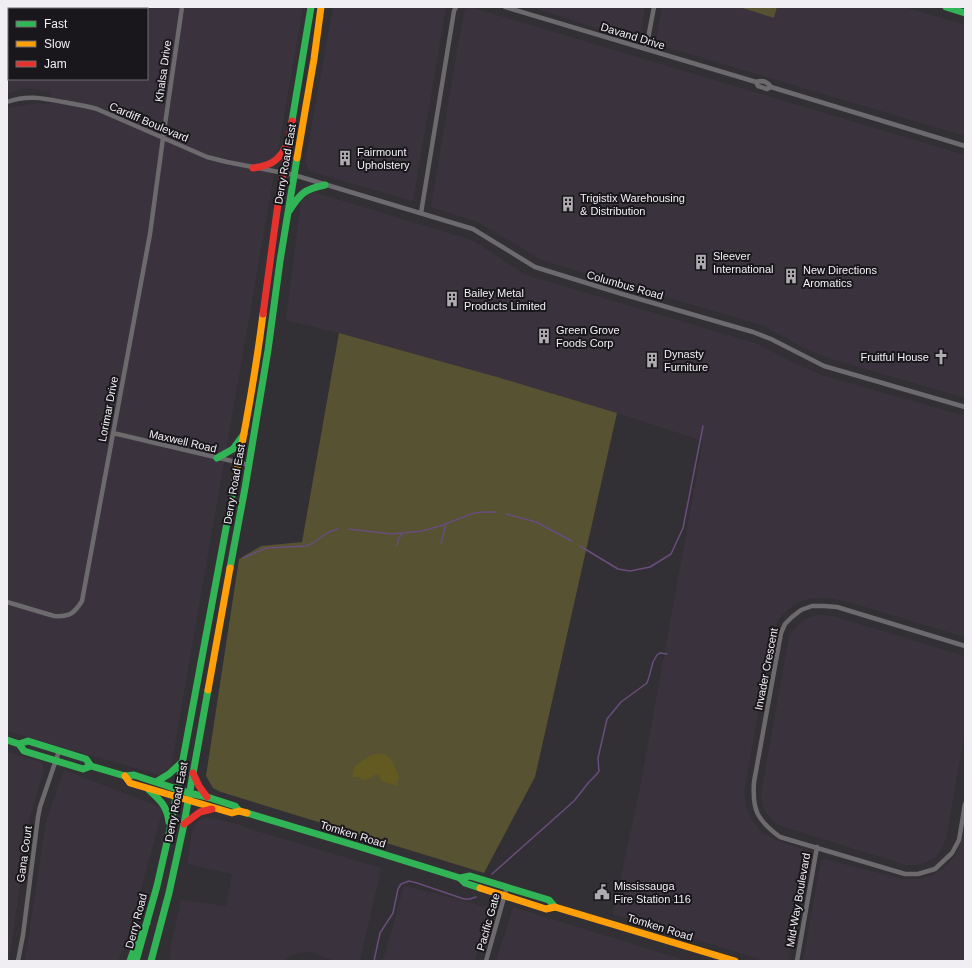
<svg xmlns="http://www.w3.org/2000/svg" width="972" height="968" viewBox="0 0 972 968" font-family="Helvetica,sans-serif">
	<rect width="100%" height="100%" fill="#323034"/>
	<!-- built -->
	<path fill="#3a333e" d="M9 7H303L171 767 160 775 51 744 7 731V108L38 103 50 105 51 92 28 88 7 94V22L9 9V79H147V9H9Z
		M333 7H446L413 201 309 171 305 161Z
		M468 7H470L965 155V398L825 357 803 347 761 325 541 260 478 222 431 207 458 44 465 9Z
		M530 7H645L640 35 634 39Z
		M662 7H739L774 18 777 7H904L965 25V136L655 44Z
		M313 192 472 240 526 275 758 344 790 361 821 375 965 416V637L855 604 835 599 811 598 798 602 787 610 778 620 772 632 744 793 747 809 753 822 764 834 778 841 803 849 807 855 788 961H766L613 914 640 788 703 441 617 413 497 377 339 333 286 320 301 201Z
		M820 615 833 616 965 656V730L946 839 942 848 936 857 927 862 917 865H906L778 825 769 817 763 806 761 794 789 636 797 625 808 618Z
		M7 752 41 762 44 770 30 816 9 961H7Z
		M64 770 163 808 127 941 118 961H25L46 821Z
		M205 818H212L240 825 246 828 381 868 360 961H335L310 952 299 953 290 956 284 961H170L171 945 181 900 226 906 232 874 187 864 193 827 198 821Z
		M965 823V961H803L821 860 824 859 903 879H919L933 875 946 866 956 854 962 840Z
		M404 886 441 895 490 908 475 961H383Z
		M513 907 687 961H496Z"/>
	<!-- green -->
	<path fill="#565232" d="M739 7H777L774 18Z
		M339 333 497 377 617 413 535 777 484 873 221 792 213 788 206 776 239 559 261 546 302 542Z"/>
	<!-- forest -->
	<path fill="#625a21" d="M374 754H384L391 759 395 767 399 776 397 786 381 781 380 776 377 774 374 775 371 778 362 780 358 777H352L354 767 363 760Z"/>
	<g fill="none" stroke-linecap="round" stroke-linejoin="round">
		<!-- stream -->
		<path stroke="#694d7c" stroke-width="1.5" d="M506 514 536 522 572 541
			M348 529 392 534 422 531 440 526 474 513 483 512H496
			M441 544 446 523
			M397 545 399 538 402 534
			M580 546 618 569 630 571 650 567 671 554 683 528 703 426
			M243 558 266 548 305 546 311 544 329 532 338 529
			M492 874 574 801 589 782 596 775 599 771 598 758 607 719 621 702 647 683 649 677 653 662 657 655 660 653 667 654
			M374 961 380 933 393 913 398 889 401 884 409 881 417 883 464 899H470L476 897"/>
		<!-- street -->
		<path stroke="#6c6a6d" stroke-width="4.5" d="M505 7 756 82C762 80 767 81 771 87L965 146
			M646 49 654 7
			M756 82 758 86 767 89 771 87
			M7 102C27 95 42 98 63 102 74 104 86 106 97 109L207 157 227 162 294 175 473 229 535 267 622 294 753 332 771 339 824 366 965 407
			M421 213 454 11 456 7
			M113 433 249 465
			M7 602 54 616C69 617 74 614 82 601L150 234 163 138 182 7
			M965 646 837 607 824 606H812L801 610 792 617 785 624 781 633 754 782C752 810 757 820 780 837L905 874H918L935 869 952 853 959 840 965 804
			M18 961 23 935 38 817 40 807 59 751
			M486 961 507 887
			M797 961 817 847"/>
		<!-- fast -->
		<path stroke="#30b455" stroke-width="7" d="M946 7 965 13
			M292 121 311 7
			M289 211C300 194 304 189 325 185
			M217 458 233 449 244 434
			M230 568 245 488 268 350 280 261 297 158
			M7 740 19 744 28 741 86 759 91 766 125 776 134 775 189 793 207 797 235 806 239 811
			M19 744 24 751 83 769 91 766
			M156 782 169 774 181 763
			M149 790C160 800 167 806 169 822
			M247 813 357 846 460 878 465 883 480 888
			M460 878 470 876 549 900 555 907
			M130 961 136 944 147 923
			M136 961 157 886 170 829 235 480
			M151 961 169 893 184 824 208 690"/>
		<!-- slow -->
		<path stroke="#ff9f0a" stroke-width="7" d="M297 158 314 59 321 7
			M235 480C246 425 256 370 263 314
			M208 690 230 568
			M125 776 130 783 232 813 239 811 247 813
			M480 888 546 909 555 907 735 961"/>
		<!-- jam -->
		<path stroke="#e5322d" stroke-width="7" d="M253 168C268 166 278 162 285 148
			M263 314 277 211 292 121
			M193 773 199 786 207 797
			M184 824 200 812 212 809"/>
	</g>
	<!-- icons -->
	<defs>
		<g id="building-bare" transform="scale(1.2)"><path d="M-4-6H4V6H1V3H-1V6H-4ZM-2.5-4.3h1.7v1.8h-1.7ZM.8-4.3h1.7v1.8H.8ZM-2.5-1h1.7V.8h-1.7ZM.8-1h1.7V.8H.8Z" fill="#aeacb0" stroke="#19171b" stroke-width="2.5" paint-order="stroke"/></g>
		<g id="church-bare" transform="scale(1.2)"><path d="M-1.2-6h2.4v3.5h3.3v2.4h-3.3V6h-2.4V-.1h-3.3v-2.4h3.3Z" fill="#aeacb0" stroke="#19171b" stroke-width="2.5" paint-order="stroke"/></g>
		<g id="civic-bare" transform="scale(1.2)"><path d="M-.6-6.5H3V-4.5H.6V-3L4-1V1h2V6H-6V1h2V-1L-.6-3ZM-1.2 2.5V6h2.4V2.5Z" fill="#aeacb0" stroke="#19171b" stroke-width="2.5" paint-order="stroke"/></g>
	</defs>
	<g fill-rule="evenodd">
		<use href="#building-bare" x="345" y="158"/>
		<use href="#building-bare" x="568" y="204"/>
		<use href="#building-bare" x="701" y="262"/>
		<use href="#building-bare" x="791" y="276"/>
		<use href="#building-bare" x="452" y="299"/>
		<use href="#building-bare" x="544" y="336"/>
		<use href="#church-bare" x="941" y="357"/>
		<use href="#building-bare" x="652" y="360"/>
		<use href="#civic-bare" x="602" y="892"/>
	</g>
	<g text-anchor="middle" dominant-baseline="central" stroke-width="4" stroke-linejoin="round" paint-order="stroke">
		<!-- street labels -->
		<g font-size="11" fill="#f1eef3" stroke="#19171b">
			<text transform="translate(633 36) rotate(17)">Davand Drive</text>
			<text transform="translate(163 71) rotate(-82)">Khalsa Drive</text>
			<text transform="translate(149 122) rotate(23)">Cardiff Boulevard</text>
			<text transform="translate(285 164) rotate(-80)">Derry Road East</text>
			<text transform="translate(625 285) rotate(16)">Columbus Road</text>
			<text transform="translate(108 409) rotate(-79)">Lorimar Drive</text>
			<text transform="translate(183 441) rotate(13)">Maxwell Road</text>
			<text transform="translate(234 484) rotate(-80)">Derry Road East</text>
			<text transform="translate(766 669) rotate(-79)">Invader Crescent</text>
			<text transform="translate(176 802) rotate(-79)">Derry Road East</text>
			<text transform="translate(353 834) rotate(17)">Tomken Road</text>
			<text transform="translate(24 854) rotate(-82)">Gana Court</text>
			<text transform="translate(798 900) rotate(-80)">Mid-Way Boulevard</text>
			<text transform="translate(136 921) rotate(-75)">Derry Road</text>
			<text transform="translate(488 922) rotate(-74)">Pacific Gate</text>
			<text transform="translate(660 927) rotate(17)">Tomken Road</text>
		</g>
		<!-- poi labels -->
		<g font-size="11" fill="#f1eef3" stroke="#19171b" text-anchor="start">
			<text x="357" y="152">Fairmount<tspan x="357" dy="13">Upholstery</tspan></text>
			<text x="580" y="198">Trigistix Warehousing<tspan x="580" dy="13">&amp; Distribution</tspan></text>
			<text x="713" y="256">Sleever<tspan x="713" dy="13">International</tspan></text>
			<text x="803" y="270">New Directions<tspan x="803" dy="13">Aromatics</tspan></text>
			<text x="464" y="293">Bailey Metal<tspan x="464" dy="13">Products Limited</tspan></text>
			<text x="556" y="330">Green Grove<tspan x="556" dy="13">Foods Corp</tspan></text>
			<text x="664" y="354">Dynasty<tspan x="664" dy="13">Furniture</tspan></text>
			<text x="929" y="357" text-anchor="end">Fruitful House</text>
			<text x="614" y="886">Mississauga<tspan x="614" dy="13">Fire Station 116</tspan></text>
		</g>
	</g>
	<!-- border -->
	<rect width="972" height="968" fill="none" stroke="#f1eef3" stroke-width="16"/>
	<!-- legend -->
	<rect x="8" y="8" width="140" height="72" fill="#19171b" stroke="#6f6d71"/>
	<rect x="16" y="21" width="20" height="6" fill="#30b455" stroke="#6f6d71"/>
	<text x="44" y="28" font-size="12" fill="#f1eef3">Fast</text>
	<rect x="16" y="41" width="20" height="6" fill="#ff9f0a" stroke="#6f6d71"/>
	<text x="44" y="48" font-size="12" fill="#f1eef3">Slow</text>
	<rect x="16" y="61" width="20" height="6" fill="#e5322d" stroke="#6f6d71"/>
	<text x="44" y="68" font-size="12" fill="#f1eef3">Jam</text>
</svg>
